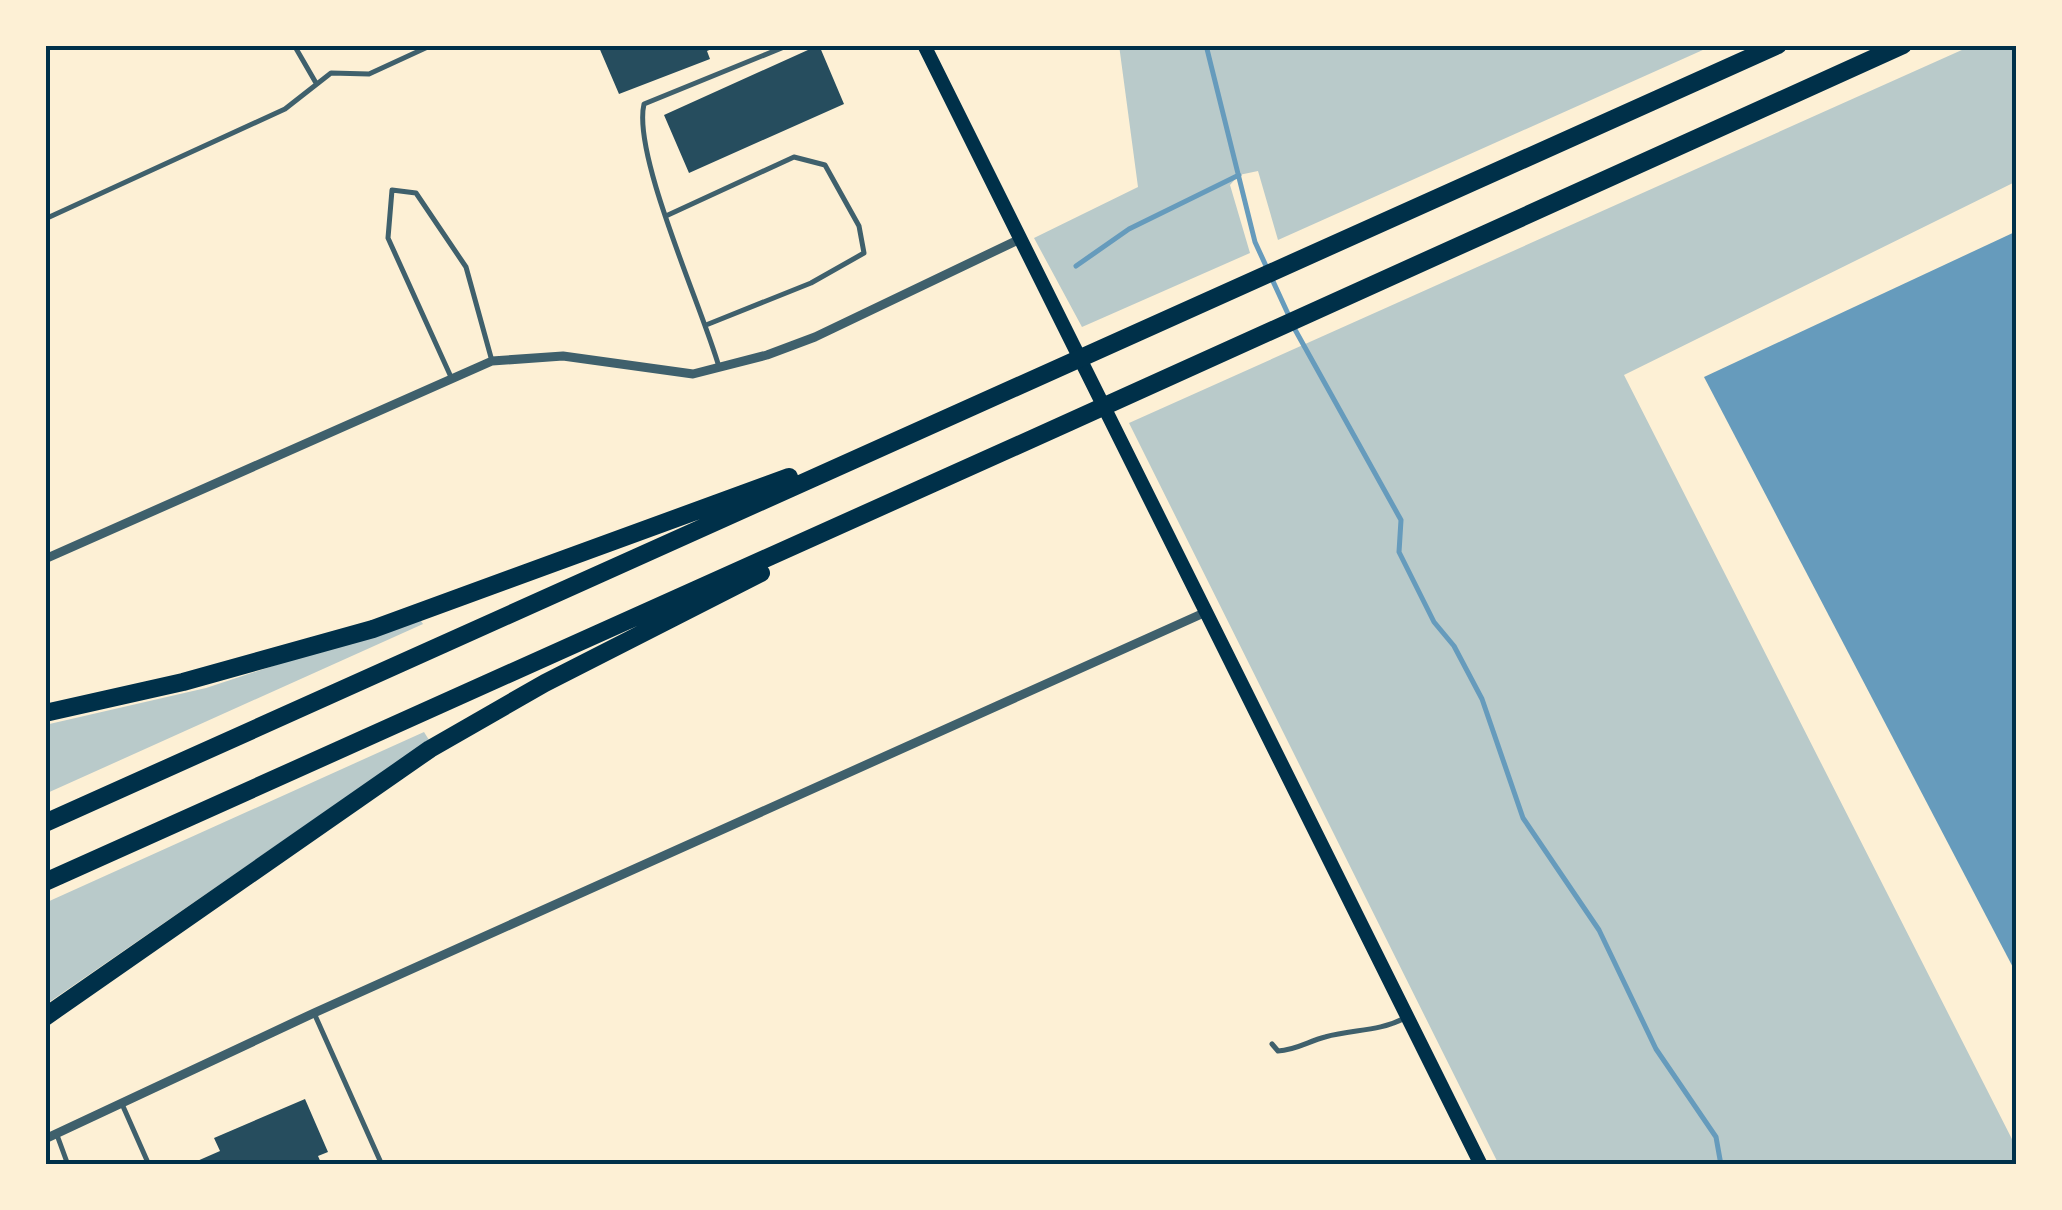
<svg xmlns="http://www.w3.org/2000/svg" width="2062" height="1210" viewBox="0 0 2062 1210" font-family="Overpass,sans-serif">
	<rect width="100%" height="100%" fill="#fdf0d5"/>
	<!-- green -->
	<path fill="#b9caca" d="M1119 45H1714L1278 240 1258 171 1239 175 1230 185 1250 253 1082 327 1034 238 1138 187Z
		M1973 45H2017V181L1624 375 2017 1149V1165H1499L1129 423Z
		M419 618 423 624 45 794V725L206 688Z
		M424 732 429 740 45 1005V903Z"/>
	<!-- water -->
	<path fill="#669bbc" d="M2017 231V975L1704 377Z"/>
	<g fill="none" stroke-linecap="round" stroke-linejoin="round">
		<!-- stream -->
		<path stroke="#669bbc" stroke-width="5" d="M1206 45 1255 242 1289 316
			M1076 266 1129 229 1239 175
			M1293 326 1401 520 1399 552 1434 622 1454 646 1482 699 1523 818 1599 930 1656 1049 1716 1137 1721 1165"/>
	</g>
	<!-- building -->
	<path fill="#264d5e" d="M598 45H721L707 51 710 59 619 94Z
		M819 45 844 104 689 173 664 115Z
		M305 1099 328 1152 318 1156 322 1165H188L220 1151 214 1138Z"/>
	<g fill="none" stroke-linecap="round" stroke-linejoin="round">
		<!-- service -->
		<path stroke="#3f606c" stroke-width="5" d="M294 45 316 83
			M668 215 794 157 825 165 859 226 864 253 811 283 706 325
			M45 219 285 109 331 73 369 74 432 45
			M719 367C702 307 632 155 644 104L789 45
			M451 377 388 238 392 190 416 193 466 267 492 361
			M314 1013 382 1165
			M1272 1044 1278 1051C1296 1050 1309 1041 1325 1037 1354 1029 1378 1032 1405 1018
			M122 1104 149 1165
			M57 1135 68 1165"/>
		<!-- minor -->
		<path stroke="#3f606c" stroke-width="9" d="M45 559 492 361 563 356 693 374 767 355 815 337 1020 239
			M45 1139 314 1013 1206 612"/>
		<!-- secondary -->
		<path stroke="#003049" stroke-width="14" d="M924 45 1481 1165"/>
		<!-- motorway -->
		<path stroke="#003049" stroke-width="18" d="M45 713 183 682 373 629 789 477
			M45 823 1778 45
			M45 882C667 608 1283 323 1903 45
			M45 1017 430 749 545 683 761 573"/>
	</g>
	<!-- border -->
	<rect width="2062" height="1210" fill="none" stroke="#fdf0d5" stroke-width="95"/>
	<rect x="48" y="48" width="1966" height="1114" fill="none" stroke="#003049" stroke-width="4"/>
</svg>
